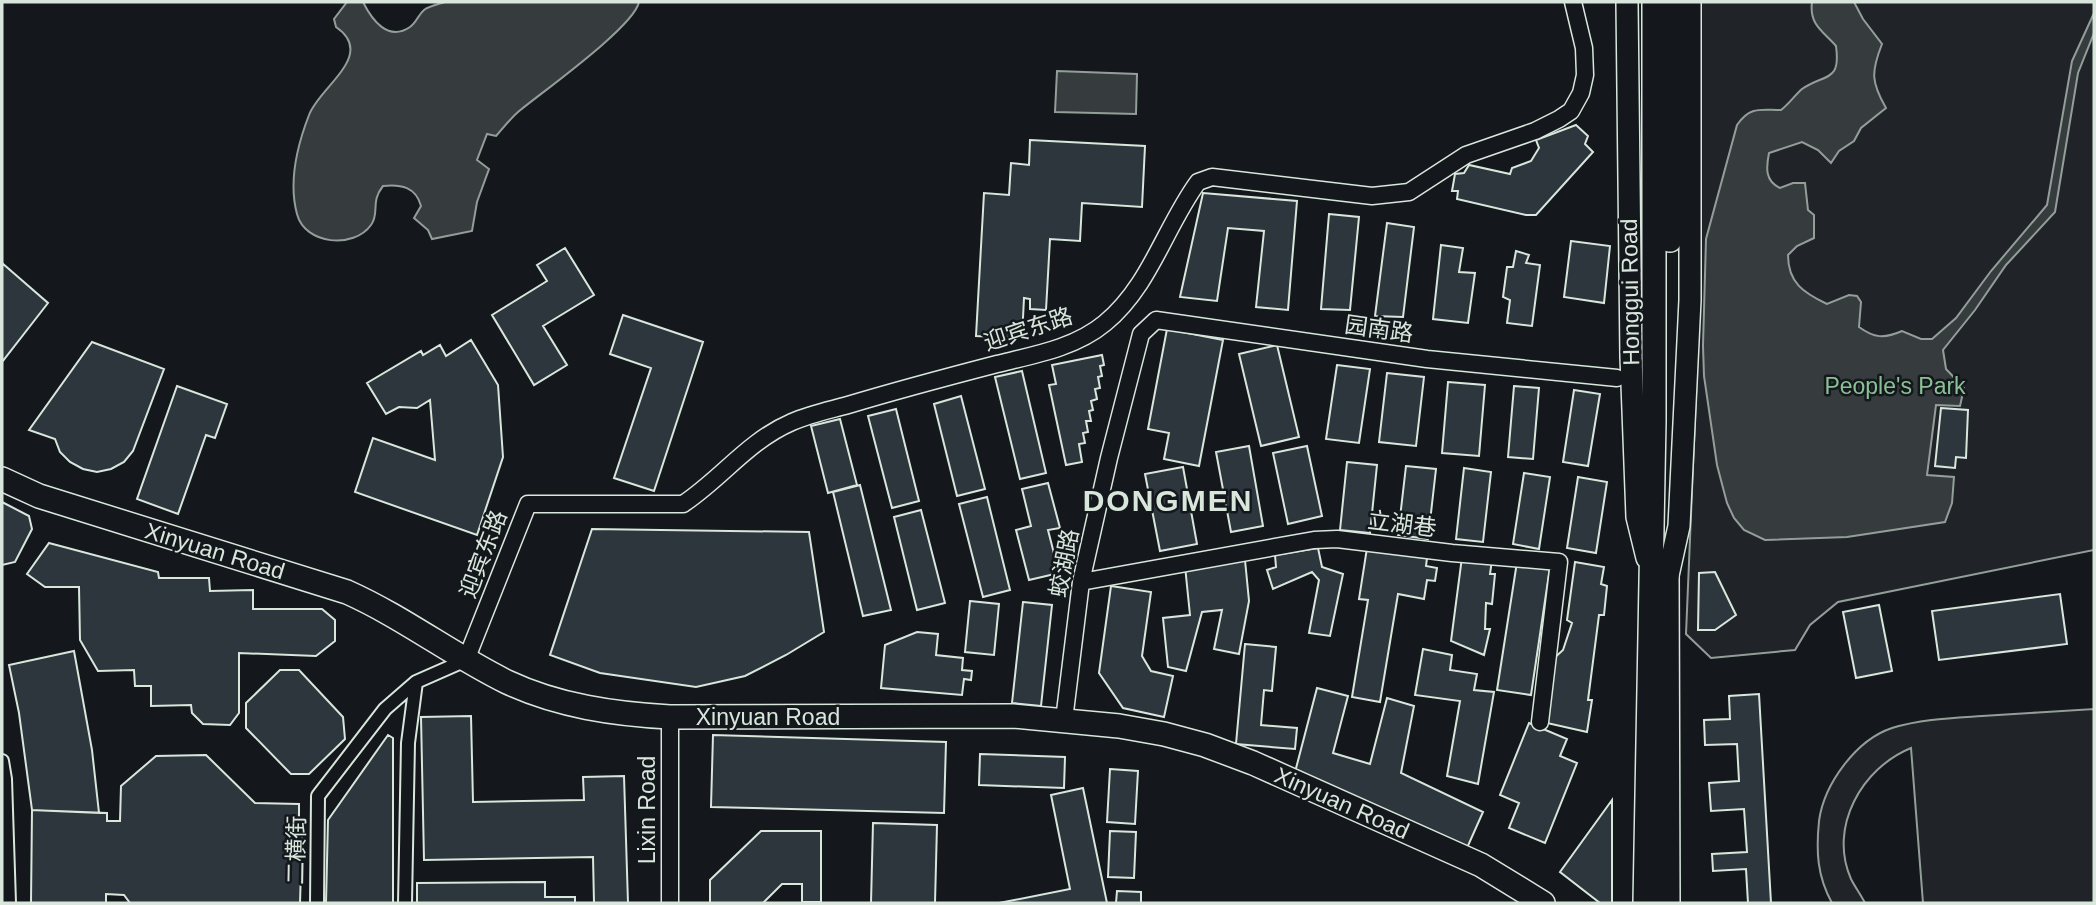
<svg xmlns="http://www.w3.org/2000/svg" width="2096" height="905" viewBox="0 0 2096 905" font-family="Helvetica,'Noto Sans SC',sans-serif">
	<rect width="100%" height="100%" fill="#14181c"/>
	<!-- green -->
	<path fill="#202428" stroke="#939e99" stroke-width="2" d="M1701 2H2094V550L1838 602 1810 625 1795 650 1711 658 1686 634 1701 276Z
		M2094 709V903H1923L1911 748C1862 768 1828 827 1851 879 1855 887 1861 895 1865 903H1832C1817 876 1816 851 1819 821 1824 784 1856 740 1892 728 1921 719 1952 718 1982 716 2019 714 2057 711 2094 709Z"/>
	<!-- water -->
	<path fill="#363b3e" stroke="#939e99" stroke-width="2" d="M347 2H363C372 20 388 42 410 27 417 22 418 15 424 10 429 6 439 4 445 2H639C634 27 542 92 518 112 510 119 503 128 496 136L487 134 477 160 489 169 477 202 472 231 432 239 428 230 414 218 421 206C416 187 401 184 383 186 370 202 380 213 371 225 354 249 305 245 297 214 288 181 297 146 309 115 319 87 377 55 336 27L334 19Z
		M1812 2H1854L1863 19 1882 44C1871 72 1871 82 1886 108L1861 128 1854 141 1839 151 1831 163 1818 150 1802 142 1769 153C1766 168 1765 181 1780 188L1793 183H1805L1808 210 1814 215V238L1797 246 1788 255C1788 283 1804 293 1827 304L1849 295 1857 296 1861 302 1859 327C1874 338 1884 339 1902 331L1921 339H1932L1956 318 1991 271 2047 205 2072 61 2094 13V33L2078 73 2055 212 2006 265 1975 310 1943 350 1946 369 1964 388 1960 406 1936 405 1927 475 1954 477 1952 503 1945 522 1847 537 1765 540 1744 530 1734 518 1727 503 1717 465 1704 376 1703 346 1706 239 1737 125C1750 106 1760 110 1781 110 1789 104 1795 95 1802 89 1825 73 1841 83 1836 46 1823 31 1809 25 1812 2Z
		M1057 71 1137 74 1136 114 1055 112Z"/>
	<!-- building -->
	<path fill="#2c363c" stroke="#d8e6dc" stroke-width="2" d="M1576 125 1588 136 1585 144 1593 152 1536 215H1526L1457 199 1458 191H1452L1455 174 1464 173 1469 165 1510 174 1512 168 1531 161 1539 148 1536 140Z
		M1030 140 1145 146 1142 207 1082 203 1080 241 1050 239 1046 310 1030 309V299L1024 298 1022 338 976 336 984 193 1009 195 1011 163 1029 165Z
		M1203 193 1297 201 1288 310 1256 307 1264 231 1228 228 1217 301 1180 297Z
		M1329 214 1359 217 1350 310 1321 309Z
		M1387 223 1414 227 1403 317 1375 316Z
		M1571 241 1610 246 1604 303 1564 297Z
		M1441 245 1463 248 1459 272 1475 273 1468 323 1433 319Z
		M565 248 594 295 543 326 567 365 534 385 492 315 547 281 537 265Z
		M1516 251 1529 255 1526 263 1540 265 1532 326 1507 323 1510 300 1503 297 1507 267H1513Z
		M2 263 48 303 2 362Z
		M623 315 703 342 654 491 614 478 651 368 610 354Z
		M1167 329 1223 340 1199 466 1164 459 1169 433 1148 429Z
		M471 340 498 385 503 457 477 535 355 492 373 438 435 460 430 400 417 408 399 407 386 414 367 383 421 351 423 355 440 345 446 356Z
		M92 342 164 369 133 451 124 462 111 469 97 472 83 469 70 462 60 452 55 439 29 430Z
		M1277 345 1299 437 1261 446 1239 354Z
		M1102 355 1104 365 1100 366 1102 376 1098 377 1100 388 1095 389 1097 399 1091 401 1093 410 1089 411 1091 421H1086L1088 432 1083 433 1085 443 1079 444 1082 462 1066 465 1049 385 1056 384 1052 365Z
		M1337 365 1370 369 1359 443 1326 439Z
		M1022 371 1046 473 1020 479 995 377Z
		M1387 373 1424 377 1416 446 1379 442Z
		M1448 382 1485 385 1479 456 1442 453Z
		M177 386 227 404 215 438 206 435 178 514 137 499Z
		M1514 386 1539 388 1533 459 1508 457Z
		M1574 390 1600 394 1588 466 1563 462Z
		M961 396 985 489 957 496 934 404Z
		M1941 408 1968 410 1966 458 1956 457 1955 468 1935 466Z
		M896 409 919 501 892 508 868 416Z
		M840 419 857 485 828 493 811 426Z
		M1249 446 1263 526 1231 532 1216 452Z
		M1307 446 1322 516 1288 524 1273 453Z
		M1347 462 1377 465 1370 533 1340 530Z
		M1406 466 1436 469 1428 539 1398 535Z
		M1183 467 1197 544 1160 551 1145 474Z
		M1464 468 1491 472 1483 542 1456 539Z
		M1524 473 1550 477 1539 549 1513 544Z
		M1578 477 1607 482 1596 553 1567 548Z
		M1048 483 1060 528 1048 530 1059 573 1029 580 1016 530 1031 526 1022 489Z
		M860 485 891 610 863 616 833 492Z
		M987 497 1010 590 983 597 959 504Z
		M2 502 29 516 32 529 15 562 2 565Z
		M921 510 945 603 917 610 894 517Z
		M592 529 809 532 824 632 786 655 745 676 696 687 600 673 550 655Z
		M49 543 158 572 159 578H209L210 591 253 590V609H322L335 620V641L316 656 239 653V713L230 725 203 724 192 713 191 705 151 706V686H135L134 670 98 671 80 640 79 587H45L27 574Z
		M1318 548 1322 567 1343 574 1330 636 1309 633 1319 580 1312 572 1273 589 1267 570 1276 567 1275 555Z
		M1367 548 1427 558 1426 566 1437 568 1435 581 1427 580 1424 599 1398 594 1380 702 1352 697 1368 600 1359 599Z
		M1462 557 1492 560 1490 574H1495L1492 604 1486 603 1485 629H1490L1484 655 1451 641Z
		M1245 560 1249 601 1239 654 1214 649 1222 610 1202 612 1186 671 1168 667 1163 618 1190 615 1185 566Z
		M1517 562 1550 567 1531 695 1497 690Z
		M1575 562 1604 567 1601 584 1607 586 1604 615H1599L1588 700H1592L1587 732 1547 723 1551 661 1563 650 1572 623 1567 620Z
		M1715 572 1736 615 1715 630H1698L1699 573Z
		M1111 586 1151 592 1142 656 1151 671 1173 676 1164 717 1123 708 1099 673Z
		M2060 594 2067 644 1939 660 1932 611Z
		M970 601 999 604 994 655 965 652Z
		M1023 602 1052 605 1041 706 1012 703Z
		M1879 605 1892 671 1856 678 1843 612Z
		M917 632 938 634 936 655 963 658 962 670 972 671 971 680 964 679 962 695 881 688 885 645Z
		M1245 644 1276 647 1272 691 1264 690 1261 725 1297 728 1295 749 1236 744Z
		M1423 649 1452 655 1450 670 1477 674 1474 690 1494 692 1478 784 1447 776 1460 701 1415 695Z
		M74 651 92 750 99 813 32 810 19 713 9 665Z
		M280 670H299L343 717 345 739 309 774H291L246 728V703Z
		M1317 688 1348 696 1333 753 1370 764 1387 698 1414 706 1401 773 1483 812 1467 848 1294 776Z
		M1759 694 1771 903H1748L1746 869 1713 871 1712 854 1747 852 1744 809 1711 811 1709 783 1739 781 1737 744 1705 745 1704 720 1730 719 1729 696Z
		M471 716 473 802 584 800 583 777 624 776 628 903H594L593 857 424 860 421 717Z
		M1529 723 1567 739 1560 756 1577 763 1545 843 1509 828 1519 803 1500 795Z
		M388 735 393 738V903H326L328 820Z
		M713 735 946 742 944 813 711 807Z
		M980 754 1065 757 1064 788 979 785Z
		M206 755 255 803 299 804V835H302L300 903H130L124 895 106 894V903H31L32 810 107 813V821H120L121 786 156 756Z
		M1110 769 1138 771 1135 824 1107 822Z
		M1083 788 1107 903H999L1070 889 1051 795Z
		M1612 800V903H1600L1560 872Z
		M873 823 937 825 935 903H871Z
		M761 831H821V902H802V884H782L763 903H710V880Z
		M1110 831 1136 832 1134 878 1108 877Z
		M545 882V897H575V903H417V883Z
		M1117 891 1141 892V903H1116Z"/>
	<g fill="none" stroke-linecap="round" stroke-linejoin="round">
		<!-- pedestrian casing -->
		<g stroke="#d8e6dc" stroke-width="16">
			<path id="pedestrian" d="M2 761 5 779 9 903
				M317 903 318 796 385 709 416 682 466 660
				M405 903 408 743 416 682"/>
		</g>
		<!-- minor casing -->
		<g stroke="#d8e6dc" stroke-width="19">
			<path id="minor" d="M1081 582 1314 540 1337 539 1452 553 1559 562 1540 722
				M466 660 528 504H683C722 478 748 441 792 422 810 414 830 410 848 405 898 390 947 377 997 364 1034 355 1075 348 1105 323 1150 286 1165 227 1198 182L1212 177 1372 196 1409 192 1466 155 1535 131 1559 119 1571 111 1581 93 1585 75 1584 48 1573 2
				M1064 720 1081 582 1109 458 1141 334 1156 320 1427 359 1617 378
				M670 903V717"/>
		</g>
		<!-- tertiary casing -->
		<g stroke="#d8e6dc" stroke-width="24">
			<path id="tertiary" d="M1627 2 1631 357 1637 517 1647 558
				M1667 580 1679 526 1690 300V2"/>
		</g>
		<!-- secondary casing -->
		<g stroke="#d8e6dc" stroke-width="26">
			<path id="secondary" d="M1670 240V2
				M2 479 39 496 347 592C403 617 452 655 507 682 558 706 614 714 670 717L1013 716 1119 726 1164 734 1205 745 1253 763 1481 865 1543 903
				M1667 565 1668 903
				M1645 903 1654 421V2"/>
		</g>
		<!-- pedestrian -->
		<use href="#pedestrian" stroke="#14181c" stroke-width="12"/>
		<!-- minor -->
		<use href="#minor" stroke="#14181c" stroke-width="16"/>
		<!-- tertiary -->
		<use href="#tertiary" stroke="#14181c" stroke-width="21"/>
		<!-- secondary -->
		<use href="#secondary" stroke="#14181c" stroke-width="23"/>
	</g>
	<g text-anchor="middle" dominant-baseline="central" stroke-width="5" stroke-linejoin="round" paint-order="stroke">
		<!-- street labels -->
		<g font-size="23" fill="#d8e6dc" stroke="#14181c">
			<text transform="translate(1630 292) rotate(-91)">Honggui Road</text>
			<text transform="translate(1028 329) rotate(-18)">迎宾东路</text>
			<text transform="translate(1379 329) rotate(8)">园南路</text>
			<text transform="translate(1402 524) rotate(7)">立湖巷</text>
			<text transform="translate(215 551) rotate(17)">Xinyuan Road</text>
			<text transform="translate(483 554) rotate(-69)">迎宾东路</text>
			<text transform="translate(1064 563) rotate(-79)">蛟湖路</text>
			<text x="768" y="717">Xinyuan Road</text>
			<text transform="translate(1342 803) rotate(24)">Xinyuan Road</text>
			<text transform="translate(647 810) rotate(-90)">Lixin Road</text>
			<text transform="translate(296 850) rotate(-89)">二横街</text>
		</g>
		<!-- park labels -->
		<g font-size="23" fill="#8ac095" stroke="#14181c">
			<text x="1895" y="386">People's Park</text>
		</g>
		<!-- district labels -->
		<g font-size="30" font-weight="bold" letter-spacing="2" fill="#d8e6dc" stroke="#14181c">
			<text x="1168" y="500">DONGMEN</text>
		</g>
	</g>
	<!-- border -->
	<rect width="2096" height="905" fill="none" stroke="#d8e6dc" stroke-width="7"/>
</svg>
